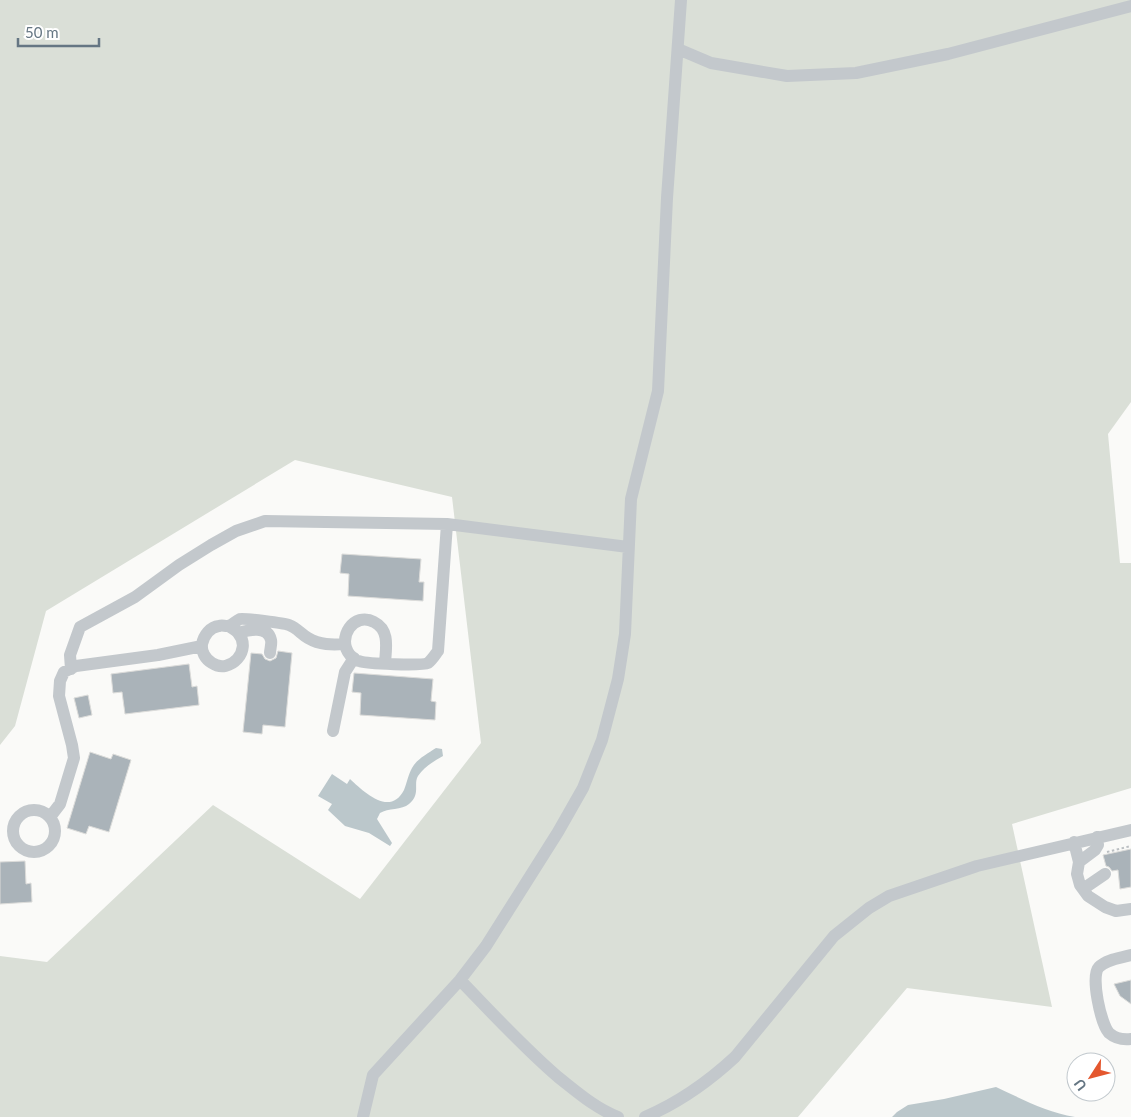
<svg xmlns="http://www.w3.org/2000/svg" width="1131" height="1117" viewBox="0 0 1131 1117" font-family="Lato,sans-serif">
	<rect width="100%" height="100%" fill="#fafaf8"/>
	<!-- green -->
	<path fill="#dadfd7" d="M0 0H1131V402L1108 434 1120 563H1131V788L1012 824 1052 1007 907 988 798 1117H0V956L47 962 213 805 360 899 481 743 452 497 295 460 46 611 15 726 0 745Z"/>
	<!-- water -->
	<path fill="#bbc7cb" d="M436 748 442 749 443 756C434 761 424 767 418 776 413 784 421 794 409 804 402 810 388 808 380 813L377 819 392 843 390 846 369 833 345 826 328 810 332 804 318 796 332 774 347 784 350 779C364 792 390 817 404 790 407 783 408 775 412 768 417 759 427 754 436 748Z
		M996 1087C1022 1099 1046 1112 1075 1117H892L897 1112 908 1105 944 1099Z"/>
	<!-- building -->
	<path fill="#aab3b9" stroke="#dcdcda" d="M342 554 421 559 419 582H424L423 601 348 596 349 574 340 573Z
		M278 651 292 653 285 727 263 725 262 734 243 732 251 653 262 654 265 659 270 661 276 658Z
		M189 664 192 687 197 686 199 705 125 714 122 692 113 693 111 674Z
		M354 673 433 679 431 701 436 702 435 720 360 715 361 693 352 692Z
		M88 695 92 715 79 718 74 698Z
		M90 752 111 759 113 754 131 760 109 832 89 826 86 834 67 828Z
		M1131 849V887L1120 889 1118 870 1112 871 1109 867 1106 866 1103 855Z
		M25 861 26 884 31 883 32 902 0 904V862Z
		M1131 980V1004L1120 996 1114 984Z"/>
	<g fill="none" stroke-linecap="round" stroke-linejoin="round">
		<!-- path -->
		<path stroke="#bbbfc2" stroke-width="2" stroke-dasharray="2.5 2.5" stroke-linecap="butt" d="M1107 852 1131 846"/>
		<!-- minor -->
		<path stroke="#c3c8cc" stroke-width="12" d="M678 49 711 63 787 76 856 73 948 54 1131 6
			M229 626C231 628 236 630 238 633 253 650 230 675 212 663 205 659 201 651 202 644 204 635 210 627 219 626 222 625 224 626 227 626 232 626 235 621 240 619 244 618 284 623 289 625 297 628 301 634 308 638 320 645 332 645 345 644
			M238 633C248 630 268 625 271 640 272 644 270 649 270 653
			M385 663C386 648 390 630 374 622 354 611 336 638 350 655 352 657 356 661 359 661 367 664 422 666 428 663 432 660 435 655 438 651L447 524
			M71 669 70 655 80 627 135 597 179 565 211 545 236 531 265 521 447 524 628 547
			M333 731 345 672 354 658
			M13 831a21 21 0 1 1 42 0a21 21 0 1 1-42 0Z
			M50 817 60 804 74 758 72 745 59 696 60 681 64 672 76 666 158 655 202 646
			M1074 842 1079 862 1077 874 1080 885 1088 896 1105 907 1116 911 1131 909
			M1079 862 1095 850 1098 845 1097 837
			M1083 889 1105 874
			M1131 955C1121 958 1107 959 1099 967 1090 976 1101 1024 1109 1033 1116 1039 1123 1040 1131 1039
			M460 980C492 1013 523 1047 558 1077 577 1092 595 1108 618 1117
			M363 1117 373 1075 460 980 486 946 558 832 583 788 602 740 618 679 625 634 631 499 658 391 667 198 681 0
			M645 1117C678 1103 708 1082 735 1057L834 936 869 908 889 896 977 866 1131 830"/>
	</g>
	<!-- north arrow -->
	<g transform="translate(1091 1077) rotate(234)"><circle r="24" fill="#ffffff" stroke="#c1c8cd"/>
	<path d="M0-4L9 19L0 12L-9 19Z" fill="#e4572e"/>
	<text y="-8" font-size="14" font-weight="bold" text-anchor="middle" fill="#657683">U</text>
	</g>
	<!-- scale -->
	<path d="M18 38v8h81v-8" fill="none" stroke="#657683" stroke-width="2.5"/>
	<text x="25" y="38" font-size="15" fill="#657683" stroke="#ffffff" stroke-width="4" paint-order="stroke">50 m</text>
</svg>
